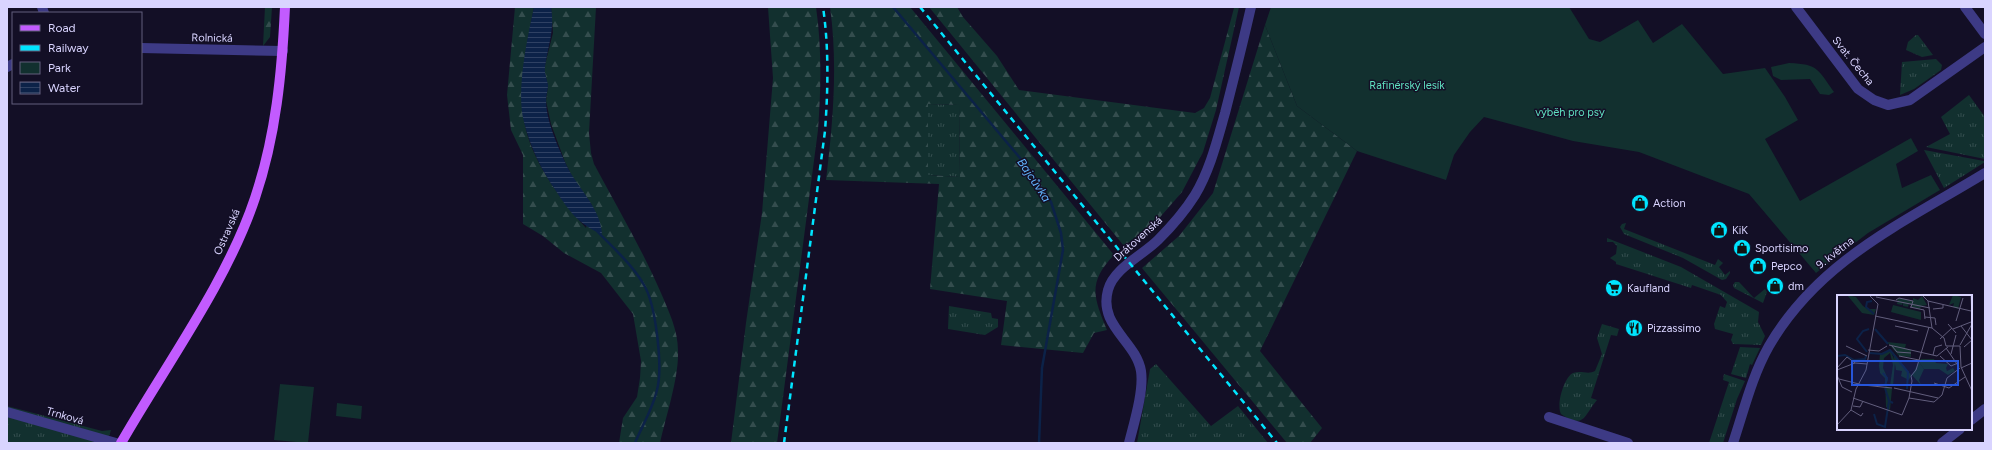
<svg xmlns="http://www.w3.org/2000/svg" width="1992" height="450" viewBox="0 0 1992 450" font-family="Figtree,sans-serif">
	<defs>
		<pattern id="grass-tufts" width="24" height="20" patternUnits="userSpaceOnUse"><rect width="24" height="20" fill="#12302f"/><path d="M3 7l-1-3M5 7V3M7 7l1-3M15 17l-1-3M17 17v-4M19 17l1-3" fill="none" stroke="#344d4e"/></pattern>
		<pattern id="forest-firs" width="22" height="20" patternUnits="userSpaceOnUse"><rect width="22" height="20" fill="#12302f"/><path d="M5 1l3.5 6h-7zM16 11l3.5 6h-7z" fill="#344d4e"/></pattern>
		<pattern id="water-rules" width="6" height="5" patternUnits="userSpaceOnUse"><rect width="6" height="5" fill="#0c2248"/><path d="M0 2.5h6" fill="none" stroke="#2f4163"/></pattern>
	</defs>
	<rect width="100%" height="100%" fill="#130f26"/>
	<!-- grass -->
	<path fill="url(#grass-tufts)" d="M1916 35H1918L1933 55 1922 57 1906 50 1908 42Z
		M1936 59 1942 65 1941 70 1914 89 1900 95 1902 62Z
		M1969 95 1985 117V159L1926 147 1950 134 1941 117Z
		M928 104 959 105 960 177 928 175Z
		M1924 150 1984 161 1985 162 1944 188Z
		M1626 223 1624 229 1715 265 1718 259 1723 263 1719 267 1725 275 1730 271V273L1726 279 1722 280 1683 258 1624 234 1620 227 1622 224Z
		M1607 238 1681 267 1759 312 1758 322 1765 336 1761 345 1733 344 1731 340 1733 334 1715 329 1714 324 1720 306 1725 308 1727 302 1721 295 1692 285 1691 288 1616 264V262L1610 258 1616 254 1617 246 1613 242H1607Z
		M1735 282H1739L1754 298 1765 289 1767 292 1763 303 1734 288 1733 285Z
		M949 306 991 313 992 318 998 319V327L985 335 948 329Z
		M1602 324 1619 329 1617 336 1611 335 1591 398 1597 400C1584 415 1585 430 1561 414 1556 405 1564 377 1573 373 1581 370 1588 375 1595 371L1602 354 1597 338Z
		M1740 347 1760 348 1752 365 1750 364 1746 378 1731 374Z
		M1156 364 1211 426 1238 406 1268 443H1137L1150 369Z
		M1724 374 1745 381 1737 399 1723 443H1709L1729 382 1723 380Z
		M7 406 102 431 111 430 107 443H7Z"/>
	<!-- forest -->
	<path fill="url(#forest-firs)" fill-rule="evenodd" d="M265 7H272L270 37 263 46Z
		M515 7H534C527 44 518 82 524 120 530 159 560 199 586 228L592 205 573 178 565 162 551 124 546 101 548 86 544 69 553 33 551 7H596L589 133 591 153 594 164C617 207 642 249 661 293 669 312 678 330 678 351 679 377 666 416 660 443H619L623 418 637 397 640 378 641 361 633 314 601 273 564 253 543 236 523 224V155L511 130 507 95Z
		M768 7H816C822 48 821 89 818 130L777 443H731L746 323 762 213 773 78Z
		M830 7H910L1114 255C1087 283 1094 298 1107 330L1094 333 1083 353 1001 345 1007 301 930 289 939 184 826 180C833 122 838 65 830 7ZM928 104 959 105 960 177 928 175Z
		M929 7H957L963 17 997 56 1019 90 1195 113 1204 108 1210 98 1234 8 1239 7 1216 110 1203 152 1182 192 1155 223 1124 246Z
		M1265 25 1297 106 1357 151 1260 351 1322 428 1310 443H1287L1142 268 1179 236 1213 193Z"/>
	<!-- park -->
	<path fill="#12302f" d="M1271 7H1569L1589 39 1600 42 1638 20 1653 43 1682 24 1723 74 1765 68 1785 97 1798 120 1765 139 1800 201 1911 138 1918 151 1896 164 1902 188 1931 175 1940 190 1868 233 1816 273 1749 194 1639 152 1573 141 1484 117 1470 132 1454 155 1446 180 1357 151 1297 106 1265 25Z
		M1789 63C1819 64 1818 70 1834 92L1829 95 1820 94 1810 79 1781 80 1773 76 1771 67Z
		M280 384 314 387 308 443 274 440Z
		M337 403 362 406 361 419 336 416Z"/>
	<!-- water -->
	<path fill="url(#water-rules)" d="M534 7H551C555 29 548 46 545 67 544 73 547 79 548 85 548 90 546 95 546 100 546 120 557 144 565 162 575 186 601 207 602 234 579 225 569 211 556 191 542 171 530 147 524 122 516 90 527 40 534 7Z"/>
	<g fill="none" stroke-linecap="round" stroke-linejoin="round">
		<!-- stream -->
		<path stroke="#0c2248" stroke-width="2.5" d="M893 7 1020 158 1051 202 1061 233 1063 250 1042 368 1039 443
			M596 230C613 248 632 264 644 285 656 305 663 367 657 390 653 408 642 426 635 443"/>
		<!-- minor -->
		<path stroke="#3d3a85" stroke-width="10" d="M42 7 44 13
			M1796 7 1858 89 1874 100 1888 105 1910 100 1985 47
			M1965 7 1985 34
			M141 48 283 51
			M7 67 13 64
			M7 412 116 443
			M1549 417 1628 443
			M1971 420 1985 409
			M1129 443C1134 423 1144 391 1141 371 1136 341 1098 326 1108 290 1114 268 1143 255 1158 240 1172 226 1185 211 1195 195 1210 170 1217 141 1225 113 1234 78 1243 42 1251 7
			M1733 443C1744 410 1752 376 1769 346 1819 260 1903 223 1985 173
			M1942 443 1960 429"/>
		<!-- major -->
		<path stroke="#c25bff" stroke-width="10" d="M121 443C165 366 227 282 255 198 276 136 282 72 285 7"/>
		<!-- rail -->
		<path stroke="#00e5ff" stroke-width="2.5" stroke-dasharray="6 5" stroke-linecap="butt" d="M920 7 1277 443
			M784 443 825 131C828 90 829 48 823 7"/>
	</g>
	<!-- icons -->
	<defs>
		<g id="shop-disc" transform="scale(0.9)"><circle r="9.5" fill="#00e5ff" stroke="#130f26"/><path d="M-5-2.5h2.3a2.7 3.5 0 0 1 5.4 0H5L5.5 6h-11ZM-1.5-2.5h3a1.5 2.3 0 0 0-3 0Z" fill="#111"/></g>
		<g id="supermarket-disc" transform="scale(0.9)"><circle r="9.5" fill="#00e5ff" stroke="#130f26"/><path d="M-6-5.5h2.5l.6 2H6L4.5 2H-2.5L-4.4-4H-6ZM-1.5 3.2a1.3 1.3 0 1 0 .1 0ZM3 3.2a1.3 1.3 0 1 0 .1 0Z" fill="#111"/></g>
		<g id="restaurant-disc" transform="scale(0.9)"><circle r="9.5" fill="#00e5ff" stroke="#130f26"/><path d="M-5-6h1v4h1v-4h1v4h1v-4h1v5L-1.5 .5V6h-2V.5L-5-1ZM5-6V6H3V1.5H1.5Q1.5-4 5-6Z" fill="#111"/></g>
	</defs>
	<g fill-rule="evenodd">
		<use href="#shop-disc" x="1640" y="203"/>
		<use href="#shop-disc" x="1719" y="230"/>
		<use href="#shop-disc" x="1742" y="248"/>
		<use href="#shop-disc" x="1758" y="266"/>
		<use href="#shop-disc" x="1775" y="286"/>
		<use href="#supermarket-disc" x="1614" y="288"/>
		<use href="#restaurant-disc" x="1634" y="328"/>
	</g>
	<g text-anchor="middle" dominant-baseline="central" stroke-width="3" stroke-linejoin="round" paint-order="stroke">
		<!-- street labels -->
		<g font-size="11" fill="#d9d4ff" stroke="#130f26">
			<text transform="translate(212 38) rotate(1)">Rolnická</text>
			<text transform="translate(1853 61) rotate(51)">Svat. Čecha</text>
			<text transform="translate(227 232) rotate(-66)">Ostravská</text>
			<text transform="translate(1138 239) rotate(-42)">Drátovenská</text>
			<text transform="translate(1835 253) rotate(-38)">9. května</text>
			<text transform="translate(65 416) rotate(16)">Trnková</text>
		</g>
		<!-- park labels -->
		<g font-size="11" fill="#5fe0c0" stroke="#130f26">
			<text x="1407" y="85">Rafinérský lesík</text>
			<text x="1570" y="112">výběh pro psy</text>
		</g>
		<!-- poi labels -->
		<g font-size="11" fill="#d9d4ff" stroke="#130f26" text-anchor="start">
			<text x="1653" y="203">Action</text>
			<text x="1732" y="230">KiK</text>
			<text x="1755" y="248">Sportisimo</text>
			<text x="1771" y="266">Pepco</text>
			<text x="1788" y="286">dm</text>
			<text x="1627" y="288">Kaufland</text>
			<text x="1647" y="328">Pizzassimo</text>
		</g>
		<!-- water labels -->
		<g font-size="12" font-style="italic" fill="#62b6ff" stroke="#130f26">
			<text transform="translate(1034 180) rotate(56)">Bajcůvka</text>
		</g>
	</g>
	<!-- overview -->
	<g transform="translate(1837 295)">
		<rect width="135" height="135" fill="#130f26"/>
		<path d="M10 0 19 2 26 11 37 18 32 14H39L37 20 25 18Z" fill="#12302f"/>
		<path d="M53 54 58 67 56 91H53L56 70 53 58 47 63 46 73 51 84 49 91 55 94 53 115 49 112 48 83 43 78 42 71 43 59ZM56 57 74 80 72 85 64 81 65 76 59 75ZM82 67 87 74 82 85 84 90 75 80Z" fill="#12302f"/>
		<path d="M116 0 124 2 121 14 116 12 117 8 112 10Z" fill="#12302f"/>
		<path d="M56 10 84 17V25L54 17ZM84 64H97L99 68 111 69 109 73 110 76 116 73 118 76 111 80 102 74H87L82 67Z" fill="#12302f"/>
		<path d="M85 1 90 10 84 11 83 14 75 12 72 8 71 12 66 11V7L65 10 60 9 61 3 76 6V3L81 5ZM50 47 69 49 68 53 74 55V62L62 61Z" fill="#12302f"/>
		<path fill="none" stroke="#0c2248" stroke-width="2" d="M35 6 30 7 29 12 37 19M38 34 51 49M30 57 20 44 26 36 32 34M33 58 45 59 53 55 71 77 70 94M0 61 8 60 17 65 28 64 29 61M46 78 50 83 48 91M48 93 52 106 56 108M37 119 40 129 48 132 52 106"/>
		<path fill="none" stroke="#625e7d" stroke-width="1" d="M85 0 91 6 95 33M134 0 135 23M39 2 93 13M59 5 62 3 76 6 74 12M91 6 134 16M73 12 87 15 88 24M96 14 106 13V10M38 21 95 33 107 43 109 51H123M88 22 98 23 99 30M119 26 126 3M111 29 119 38M58 31 81 36M124 31 135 45 127 52M116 34 134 27M103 44 115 33M52 50 100 61 111 52M123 50 135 29M9 51 30 61M55 51 60 57 74 58M123 51 124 72M109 53 122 72M31 55 42 56 50 51M114 59 119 40M96 60 98 52 105 50M62 61 82 65M103 61 114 71 121 68M124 72 135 96M0 73 10 62 18 68M124 73 135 68M0 75 18 68 30 69M0 80 5 92 15 97M2 84 26 90 55 93M97 88 112 93 128 82M57 93 101 103M16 103 65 120 72 103 75 86 74 81 79 75 92 32M72 103 97 107 105 100 110 83 123 73M16 111 23 112 26 106M14 115 24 121 26 118M0 130 14 115 19 94 29 75 41 9 32 0"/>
		<path fill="#2655da" fill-opacity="0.15" stroke="#2655da" stroke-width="2" d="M15 66H121V90H15Z"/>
		<rect width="135" height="135" fill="none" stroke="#d9d4ff" stroke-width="2"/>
	</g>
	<!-- border -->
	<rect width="1992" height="450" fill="none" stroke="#d9d4ff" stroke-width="16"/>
	<!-- legend -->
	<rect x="12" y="12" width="130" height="92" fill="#130f26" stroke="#625e7d"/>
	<rect x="20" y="25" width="20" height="6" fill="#c25bff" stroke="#625e7d"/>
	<text x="48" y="32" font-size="12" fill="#d9d4ff">Road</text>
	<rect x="20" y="45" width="20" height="6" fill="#00e5ff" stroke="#625e7d"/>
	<text x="48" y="52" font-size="12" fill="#d9d4ff">Railway</text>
	<rect x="20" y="62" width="20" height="12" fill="#12302f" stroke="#625e7d"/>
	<text x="48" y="72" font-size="12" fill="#d9d4ff">Park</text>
	<rect x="20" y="82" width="20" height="12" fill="url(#water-rules)" stroke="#625e7d"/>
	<text x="48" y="92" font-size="12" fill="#d9d4ff">Water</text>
</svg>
